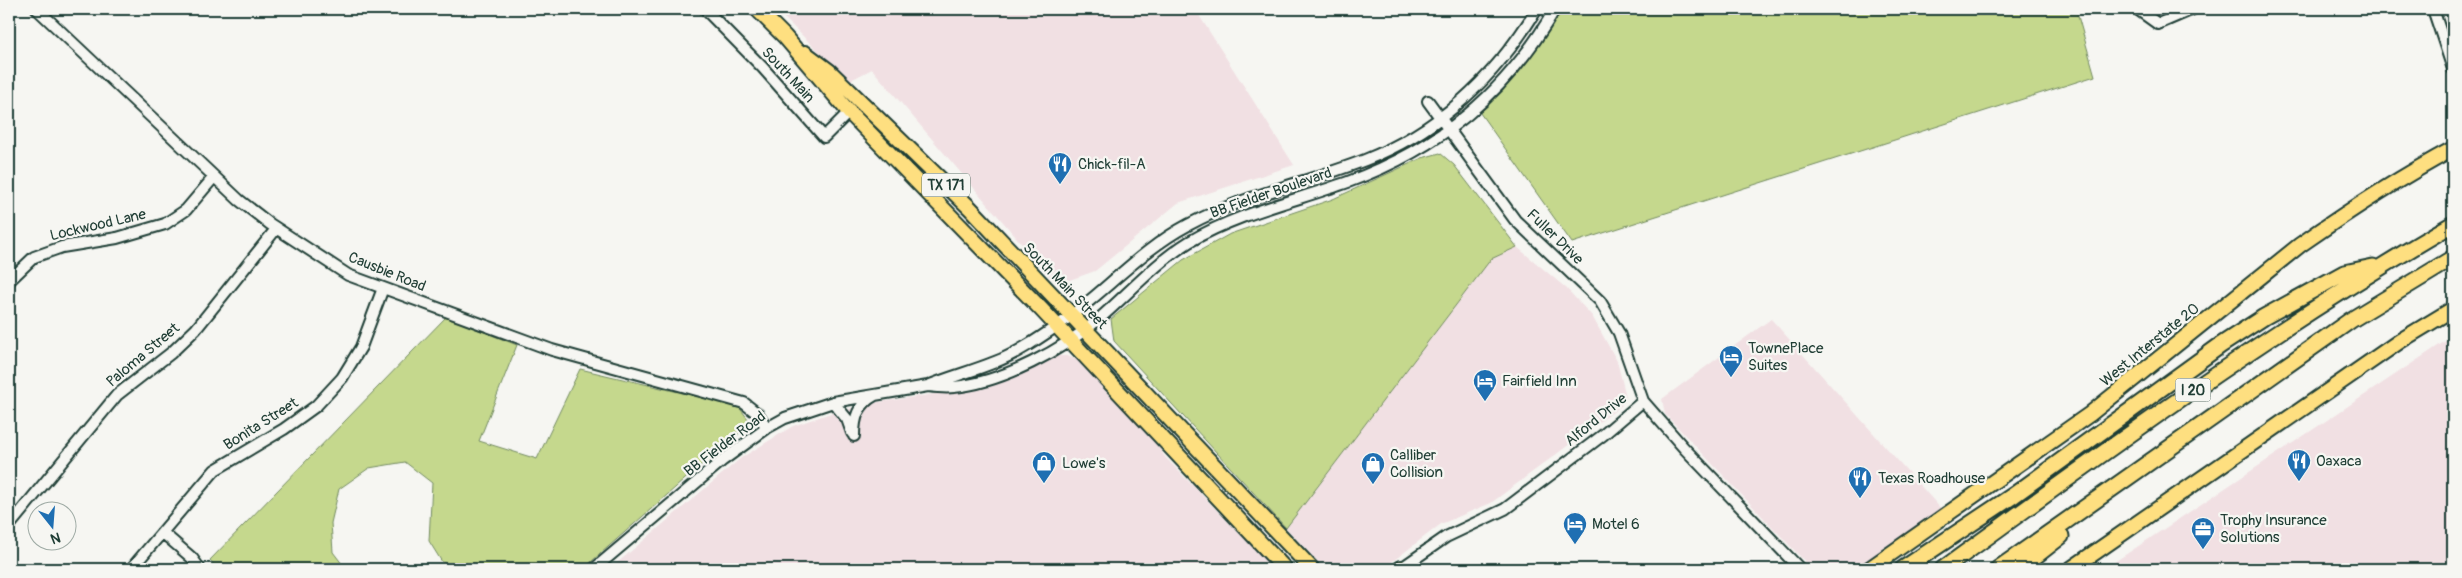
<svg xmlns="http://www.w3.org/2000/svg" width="2462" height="578" viewBox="0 0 2462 578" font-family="Pangolin,sans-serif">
	<rect width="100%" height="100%" fill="#f6f6f2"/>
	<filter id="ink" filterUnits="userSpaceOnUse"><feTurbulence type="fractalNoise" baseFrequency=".02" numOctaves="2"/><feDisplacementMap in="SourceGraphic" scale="10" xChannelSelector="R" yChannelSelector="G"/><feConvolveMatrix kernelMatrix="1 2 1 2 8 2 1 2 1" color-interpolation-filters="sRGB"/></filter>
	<g filter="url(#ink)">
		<!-- built -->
		<path fill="#f1e0e3" d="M775 9H1195L1294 165 1178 203 1095 271 1064 282 1051 278 872 69 849 81Z
			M1517 247 1566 288 1592 316 1617 361 1626 397 1621 406 1491 503 1441 524 1384 568 1325 569 1286 528 1491 259Z
			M1771 319 1943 511 1861 569H1812L1665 414 1662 399Z
			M2453 336V569H2104Z
			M1056 356H1067L1078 360 1087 368 1147 430 1165 457 1274 569H610L741 458 793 426 828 414 872 403 977 388Z"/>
		<!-- green -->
		<path fill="#c5d88d" stroke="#728a60" d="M1560 9H2076L2095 76 1572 243 1480 113C1511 82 1540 48 1560 9Z
			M1440 153 1454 165 1517 247 1491 259 1286 528 1114 341 1111 319 1183 260 1230 234 1333 199 1422 158Z
			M446 317 517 345 479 441 537 459 580 369 738 406 752 424 726 443 583 569H465L442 562 429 541 432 483 405 462 369 468 339 489 331 523 333 552 346 569H218L210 560Z"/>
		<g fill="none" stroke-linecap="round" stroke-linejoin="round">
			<!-- minor casing -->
			<g stroke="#1f3d34" stroke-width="14">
				<path id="minor" d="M37 9 239 200 270 224 348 275 552 350 744 403 758 414 767 428
					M705 9 763 68 824 137 849 112
					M1537 9C1496 76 1439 131 1365 160 1306 183 1244 195 1188 225 1139 251 1102 295 1057 326 1038 339 1016 354 995 362 973 371 950 377 928 386 936 387 946 388 954 387 1003 382 1063 350 1100 318 1129 293 1155 263 1189 242 1238 213 1295 201 1348 182 1440 148 1506 94 1555 9
					M2137 9 2158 24 2193 9
					M2433 9 2453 69
					M1428 101 1515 220 1600 301 1619 333 1643 401 1684 448 1800 569
					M9 281 34 257 62 247 117 238 165 224 186 210 214 177
					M833 402 847 419 852 433
					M854 436C854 418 858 404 875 395
					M9 526 117 395 171 353 196 329 276 229
					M163 533 192 558 200 569
					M131 569 215 470 284 429 316 406 342 378 361 347 383 288
					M594 569 723 460 767 428 785 418 833 402 928 386
					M1400 569 1446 537 1505 509 1603 435 1643 401"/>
			</g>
			<!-- major casing -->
			<g stroke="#1f3d34" stroke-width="18">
				<path id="major" d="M757 9 785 37 849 112 1041 309 1285 569
					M805 53 829 71 970 208 1312 569
					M1401 569V568
					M1869 569 2090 414 2300 245C2350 210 2399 178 2453 149
					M2071 569 2400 341 2453 309"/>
			</g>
			<!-- highway casing -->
			<g stroke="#1f3d34" stroke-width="19">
				<path id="highway" d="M1903 569 2014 495 2221 345 2264 317 2344 273 2373 267
					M1943 569C2109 448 2275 327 2453 224
					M1998 569 2351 320 2453 258
					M2019 569 2061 536"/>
			</g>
			<!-- minor -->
			<use href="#minor" stroke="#f6f6f2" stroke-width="10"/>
			<!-- major -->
			<use href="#major" stroke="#fedf80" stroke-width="14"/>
			<!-- highway -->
			<use href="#highway" stroke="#fedf80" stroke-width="15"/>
		</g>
	</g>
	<!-- icons -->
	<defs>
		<g id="restaurant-pin" transform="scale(1.25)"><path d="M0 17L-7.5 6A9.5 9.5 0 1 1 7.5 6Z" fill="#1f6fb2" stroke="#f6f6f2"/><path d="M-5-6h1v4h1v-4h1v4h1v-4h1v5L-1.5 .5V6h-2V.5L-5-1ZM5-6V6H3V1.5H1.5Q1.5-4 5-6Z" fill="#fff"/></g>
		<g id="hotel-pin" transform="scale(1.25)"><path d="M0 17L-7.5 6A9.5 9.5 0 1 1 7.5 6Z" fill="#1f6fb2" stroke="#f6f6f2"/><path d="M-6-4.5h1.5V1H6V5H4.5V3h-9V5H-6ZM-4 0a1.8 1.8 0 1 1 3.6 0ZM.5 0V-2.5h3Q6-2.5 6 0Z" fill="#fff"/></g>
		<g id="shop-pin" transform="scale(1.25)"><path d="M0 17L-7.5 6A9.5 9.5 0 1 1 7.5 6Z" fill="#1f6fb2" stroke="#f6f6f2"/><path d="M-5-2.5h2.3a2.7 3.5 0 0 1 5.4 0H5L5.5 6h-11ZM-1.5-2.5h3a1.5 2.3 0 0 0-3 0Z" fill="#fff"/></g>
		<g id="office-pin" transform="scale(1.25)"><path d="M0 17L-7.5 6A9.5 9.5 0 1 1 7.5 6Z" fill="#1f6fb2" stroke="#f6f6f2"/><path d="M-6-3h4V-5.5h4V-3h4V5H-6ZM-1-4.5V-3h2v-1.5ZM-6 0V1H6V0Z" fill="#fff"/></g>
	</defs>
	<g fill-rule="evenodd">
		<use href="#restaurant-pin" x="1060" y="164"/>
		<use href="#hotel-pin" x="1731" y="357"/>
		<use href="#hotel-pin" x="1485" y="381"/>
		<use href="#restaurant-pin" x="2299" y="461"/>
		<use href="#shop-pin" x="1044" y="463"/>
		<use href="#shop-pin" x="1373" y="464"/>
		<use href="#restaurant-pin" x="1860" y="478"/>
		<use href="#hotel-pin" x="1575" y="524"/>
		<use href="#office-pin" x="2203" y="529"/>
	</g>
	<g text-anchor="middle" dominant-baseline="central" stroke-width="4.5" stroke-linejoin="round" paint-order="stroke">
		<!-- shield labels -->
		<g fill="#f6f6f2" stroke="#60746d" stroke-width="1">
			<rect x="922" y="173.5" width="48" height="23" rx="4"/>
			<rect x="2175.5" y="378.5" width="35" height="23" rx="4"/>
		</g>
		<g font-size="14" font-weight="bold" fill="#1f3d34">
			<text x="946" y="185">TX 171</text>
			<text x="2193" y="390">I 20</text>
		</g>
		<!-- street labels -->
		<g font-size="15" fill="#1f3d34" stroke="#f6f6f2">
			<text transform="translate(788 75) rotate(47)">South Main</text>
			<text transform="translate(1271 193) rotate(-19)">BB Fielder Boulevard</text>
			<text transform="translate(98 225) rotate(-13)">Lockwood Lane</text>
			<text transform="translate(1555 237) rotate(44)">Fuller Drive</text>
			<text transform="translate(387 272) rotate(22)">Causbie Road</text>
			<text transform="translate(1065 286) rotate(46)">South Main Street</text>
			<text transform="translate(2150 345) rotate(-39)">West Interstate 20</text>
			<text transform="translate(143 355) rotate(-40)">Paloma Street</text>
			<text transform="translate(1596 420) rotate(-39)">Alford Drive</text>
			<text transform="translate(261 424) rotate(-32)">Bonita Street</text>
			<text transform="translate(725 444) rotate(-37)">BB Fielder Road</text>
		</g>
		<!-- poi labels -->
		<g font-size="15" fill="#1f3d34" stroke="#f6f6f2" text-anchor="start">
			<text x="1078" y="164">Chick-fil-A</text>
			<text x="1748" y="348">TownePlace<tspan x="1748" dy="17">Suites</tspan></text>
			<text x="1502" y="381">Fairfield Inn</text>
			<text x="1390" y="455">Calliber<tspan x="1390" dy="17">Collision</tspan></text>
			<text x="2316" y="461">Oaxaca</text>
			<text x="1062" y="463">Lowe's</text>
			<text x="1878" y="478">Texas Roadhouse</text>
			<text x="2220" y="520">Trophy Insurance<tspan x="2220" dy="17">Solutions</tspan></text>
			<text x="1592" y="524">Motel 6</text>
		</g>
	</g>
	<!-- margin -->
	<rect width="2462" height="578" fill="none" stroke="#f6f6f2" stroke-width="30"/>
	<rect x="15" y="15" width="2432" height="548" fill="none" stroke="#1f3d34" stroke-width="2" filter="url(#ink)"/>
	<!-- north arrow -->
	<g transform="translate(52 526) rotate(163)"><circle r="24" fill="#f6f6f2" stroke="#a0aca6"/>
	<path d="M0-4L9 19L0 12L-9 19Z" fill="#1f6fb2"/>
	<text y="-8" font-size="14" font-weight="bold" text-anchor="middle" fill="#1f3d34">N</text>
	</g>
</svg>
